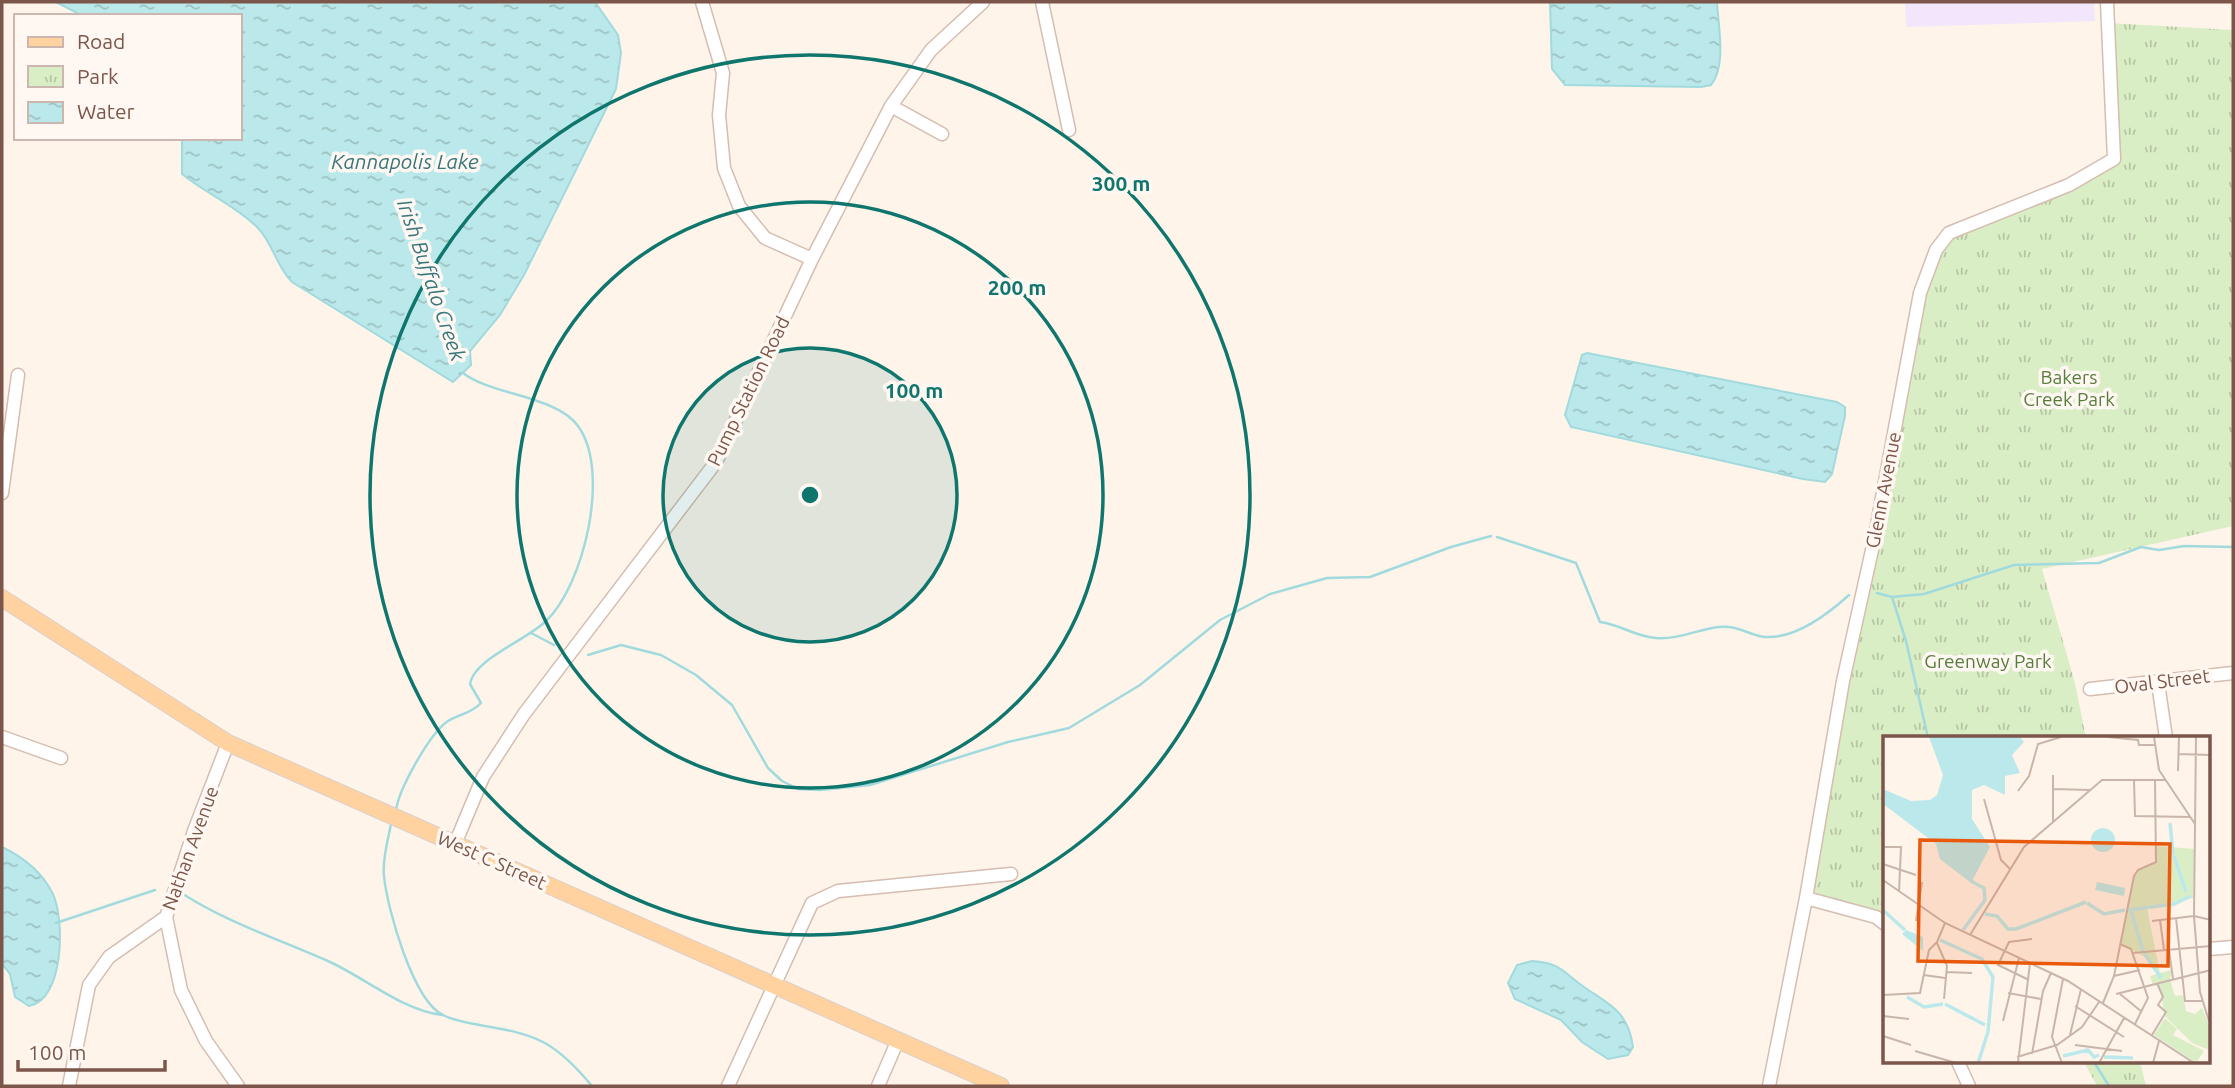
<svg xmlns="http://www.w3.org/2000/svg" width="2235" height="1088" viewBox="0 0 2235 1088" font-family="Ubuntu,sans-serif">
	<defs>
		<pattern id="park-tufts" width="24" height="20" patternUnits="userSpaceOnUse" patternTransform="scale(1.75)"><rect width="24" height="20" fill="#daeec6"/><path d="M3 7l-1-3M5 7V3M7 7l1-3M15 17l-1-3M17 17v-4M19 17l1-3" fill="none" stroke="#b6c4a3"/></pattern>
		<pattern id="water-ripples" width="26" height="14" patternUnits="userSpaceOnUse" patternTransform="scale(1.75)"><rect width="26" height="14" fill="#bbe9eb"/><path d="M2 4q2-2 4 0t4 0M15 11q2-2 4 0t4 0" fill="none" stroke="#9dc0c0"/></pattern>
	</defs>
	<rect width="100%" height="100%" fill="#fef4ea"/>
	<!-- education -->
	<path fill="#f1e6fb" d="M1905 2H2094L2095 21 1906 27Z"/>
	<!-- park -->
	<path fill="url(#park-tufts)" d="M2108 23 2233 30V526L2042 569 2075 683 2086 738H1885V925L1806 898 1920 293 1949 233 2114 159Z
		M2084 1062H2140L2146 1086H2097Z"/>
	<!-- water -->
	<path fill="url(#water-ripples)" stroke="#a1dadd" stroke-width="2" d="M56 2H595L618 35 621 53 616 89 524 275 500 315 470 351 471 365 453 382 292 282C276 266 273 243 257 227 235 205 205 193 182 174V138H240V16H83Z
		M1550 2H1717C1718 25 1727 66 1711 85L1701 87 1565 85 1552 69Z
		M1587 353 1837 402 1845 407V416L1832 474 1825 482 1803 479 1571 427 1565 415 1582 355Z
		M2 847C23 857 42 872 53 894 65 921 64 1000 29 1006L15 997 10 974 2 964Z
		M1532 961C1561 963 1563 972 1584 987 1610 1005 1628 1011 1633 1047L1628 1055 1608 1059 1582 1042 1561 1020 1515 999 1508 983 1517 965Z"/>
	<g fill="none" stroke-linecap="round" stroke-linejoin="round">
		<!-- stream -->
		<path stroke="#a1dadd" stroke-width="2.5" d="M1497 537 1576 563 1600 622C1619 624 1636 637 1656 638 1683 640 1709 624 1729 627 1741 628 1753 636 1765 637 1795 639 1828 614 1849 595
			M1877 593 1892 597 1924 594 2014 565 2099 563 2141 547 2159 550 2184 546 2233 547
			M1892 597 1906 641 1928 738
			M531 633 554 645
			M588 655 621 645 661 655 696 675 732 705 768 768 782 781 798 789 820 790 870 785 1008 742 1069 728 1140 685 1220 620 1270 594 1327 578 1370 577 1451 547 1491 536
			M396 811C398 790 430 733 448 721 459 714 471 714 481 703L470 684C474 659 527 640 546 621 584 585 611 471 578 426 557 396 491 395 463 373
			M391 824C388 840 382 860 384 876 387 908 413 1001 443 1015 456 1022 471 1023 485 1026 539 1035 556 1043 592 1086
			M183 894C228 923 281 940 330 962 365 978 404 1011 442 1015
			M56 923 155 890
			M2094 1062 2109 1086"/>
		<!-- minor casing -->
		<g stroke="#d5bdb0" stroke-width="15">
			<path id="minor" d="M702 2 723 73 719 115 724 168 739 206 765 238 812 259
				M1042 2 1069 130
				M891 106 942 134
				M2 493 18 375
				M2158 683 2166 738
				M2090 689 2233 673
				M2 737 61 758
				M455 844 483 777 524 714 716 462 812 259 891 106 931 50 983 2
				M1806 898 1876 917 1885 924
				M166 917 181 990 206 1041 238 1086
				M2209 949 2233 947
				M1958 1062 1969 1086
				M69 1086 89 985 109 957 166 917 194 831 228 743
				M728 1086 812 903 838 891 1011 874
				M878 1086 898 1040
				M1769 1086 1806 898 1843 681 1874 541 1920 293 1936 250 1949 233 2069 185 2114 159 2107 2"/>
		</g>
		<!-- major casing -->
		<g stroke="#dad0cc" stroke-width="18">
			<path id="major" d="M2 598 228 743 1001 1086"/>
		</g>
		<!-- minor -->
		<use href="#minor" stroke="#fff" stroke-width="12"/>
		<!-- major -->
		<use href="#major" stroke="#ffd2a0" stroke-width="16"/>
	</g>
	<!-- distance rings -->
	<circle cx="810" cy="495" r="147" fill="#0f766e" fill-opacity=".12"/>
	<g fill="none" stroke="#0f766e" stroke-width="3.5">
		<circle cx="810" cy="495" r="147"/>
		<circle cx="810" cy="495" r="293"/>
		<circle cx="810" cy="495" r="440"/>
	</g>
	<g text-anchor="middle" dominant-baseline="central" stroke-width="7" stroke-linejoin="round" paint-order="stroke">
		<!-- park labels -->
		<g font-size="19" fill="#577d3d" stroke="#fff8f2">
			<text x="2069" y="377">Bakers<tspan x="2069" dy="22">Creek Park</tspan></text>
			<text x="1988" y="661">Greenway Park</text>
		</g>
		<!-- street labels -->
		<g font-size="19" fill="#7c564a" stroke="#fff8f2">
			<text transform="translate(748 391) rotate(-64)">Pump Station Road</text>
			<text transform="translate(1883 490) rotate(-79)">Glenn Avenue</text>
			<text transform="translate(2162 681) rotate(-7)">Oval Street</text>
			<text transform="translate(190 848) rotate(-70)">Nathan Avenue</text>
			<text transform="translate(492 860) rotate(24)">West C Street</text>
		</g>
		<!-- water labels -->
		<g font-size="21" font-style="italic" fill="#38767b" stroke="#fff8f2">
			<text x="405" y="161">Kannapolis Lake</text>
			<text transform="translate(432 280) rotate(71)">Irish Buffalo Creek</text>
		</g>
	</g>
	<!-- overview -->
	<g transform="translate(1883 736)">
		<rect width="327" height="327" fill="#fef4ea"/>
		<path d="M282 282 294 293 290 299 321 315 313 327 271 299Z" fill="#daeec6"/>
		<path d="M273 110 312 113 310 162 264 172 277 237 289 234 287 244 292 260 300 259 303 275 312 278 319 272 327 291 326 314 309 307 282 280 276 250 270 249 267 240 274 238 266 223 237 208 253 135 273 126Z" fill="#daeec6"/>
		<path d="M46 1H137L141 6 129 19 137 37 122 40V59L101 49 89 54V83L107 111 88 147 57 123 53 108 0 68V53L28 65 47 64 54 59 60 39ZM208 104a12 12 0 1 1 24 0a12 12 0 1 1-24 0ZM214 146 242 152 241 160 212 154ZM23 194 40 201V215L19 198Z" fill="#bbe9eb"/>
		<path fill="none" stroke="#bbe9eb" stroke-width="3.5" d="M287 87 290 119M291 120 303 156M204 167 221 178 242 174M0 174 22 194M246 174 291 168 308 160M248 175 260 215M102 178 114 180 125 193H133L203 166M80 194 102 164 101 152 88 145M57 204 99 223 110 241 105 296 95 327M261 217 278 242M24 261 41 271 60 268M62 268 102 289M180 320 205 314 211 321 216 319M221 321 250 322"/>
		<path fill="none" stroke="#cab5aa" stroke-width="2" d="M225 1 255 4 256 9H272M271 1 276 34 312 88M313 1 311 180 317 256 326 285M295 18 328 19M295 35 296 1M170 39V86M251 44 252 80 307 81M170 53 207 54M135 55 146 40 155 8 178 1M101 63 118 124 128 134M0 111H18L16 156M0 128 33 139M0 144 62 187 185 245 311 327M293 182 302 265H319M277 184 281 214M33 185 39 146M269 185 311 180 328 184M87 199 141 111 219 44H282M54 207 64 230 61 263M237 208 248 213 265 262 252 288M286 214 290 243M250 217 328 210M63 236 89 237M41 239 62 242M231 240 257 234M144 243 115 229 126 206 149 203M125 257 158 263M233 258 328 234M237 258 259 276M0 259 37 257 46 214 54 206 62 187M220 267 231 240 251 140 255 134 273 126 272 45M192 270 241 301M0 280 26 283M120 285 136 222M187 299 198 253M269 299 283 276 275 269 280 261 274 247M0 300 28 309M192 309 239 315M32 315 73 327M149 318 160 255 168 237M134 321 174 309 199 291 216 266M135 327 147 227M179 327 169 301 180 243M216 327 241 282M270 327 276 305"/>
		<path fill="#e8590c" fill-opacity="0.15" stroke="#e8590c" stroke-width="3.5" d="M37 104 287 108 285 230 35 225Z"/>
		<rect width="327" height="327" fill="none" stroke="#7c564a" stroke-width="3.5"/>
	</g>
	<circle cx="810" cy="495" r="10" fill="#0f766e" stroke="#fff8f2" stroke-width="3.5"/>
	<g font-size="21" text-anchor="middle" font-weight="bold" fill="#0f766e" stroke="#fff8f2" stroke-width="7" stroke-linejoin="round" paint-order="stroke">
		<text x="1121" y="191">300 m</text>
		<text x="1017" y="295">200 m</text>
		<text x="914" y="398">100 m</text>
	</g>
	<!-- border -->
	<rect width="2235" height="1088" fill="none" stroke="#7c564a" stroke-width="7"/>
	<!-- legend -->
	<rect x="14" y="14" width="228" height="126" fill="#fff8f2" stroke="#cbb7af" stroke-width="2"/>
	<rect x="28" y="37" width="35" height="10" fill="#ffd2a0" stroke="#cbb7af" stroke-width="2"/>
	<text x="77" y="49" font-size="21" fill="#7c564a">Road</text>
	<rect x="28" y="66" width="35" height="21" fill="url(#park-tufts)" stroke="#cbb7af" stroke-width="2"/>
	<text x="77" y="84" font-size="21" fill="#7c564a">Park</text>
	<rect x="28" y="102" width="35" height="21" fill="url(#water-ripples)" stroke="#cbb7af" stroke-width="2"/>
	<text x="77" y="119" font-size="21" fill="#7c564a">Water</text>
	<!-- scale -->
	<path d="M18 1060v10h147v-10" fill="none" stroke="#7c564a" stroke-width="3.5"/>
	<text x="28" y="1060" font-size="21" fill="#7c564a" stroke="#fff8f2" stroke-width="5" paint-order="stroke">100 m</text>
</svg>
